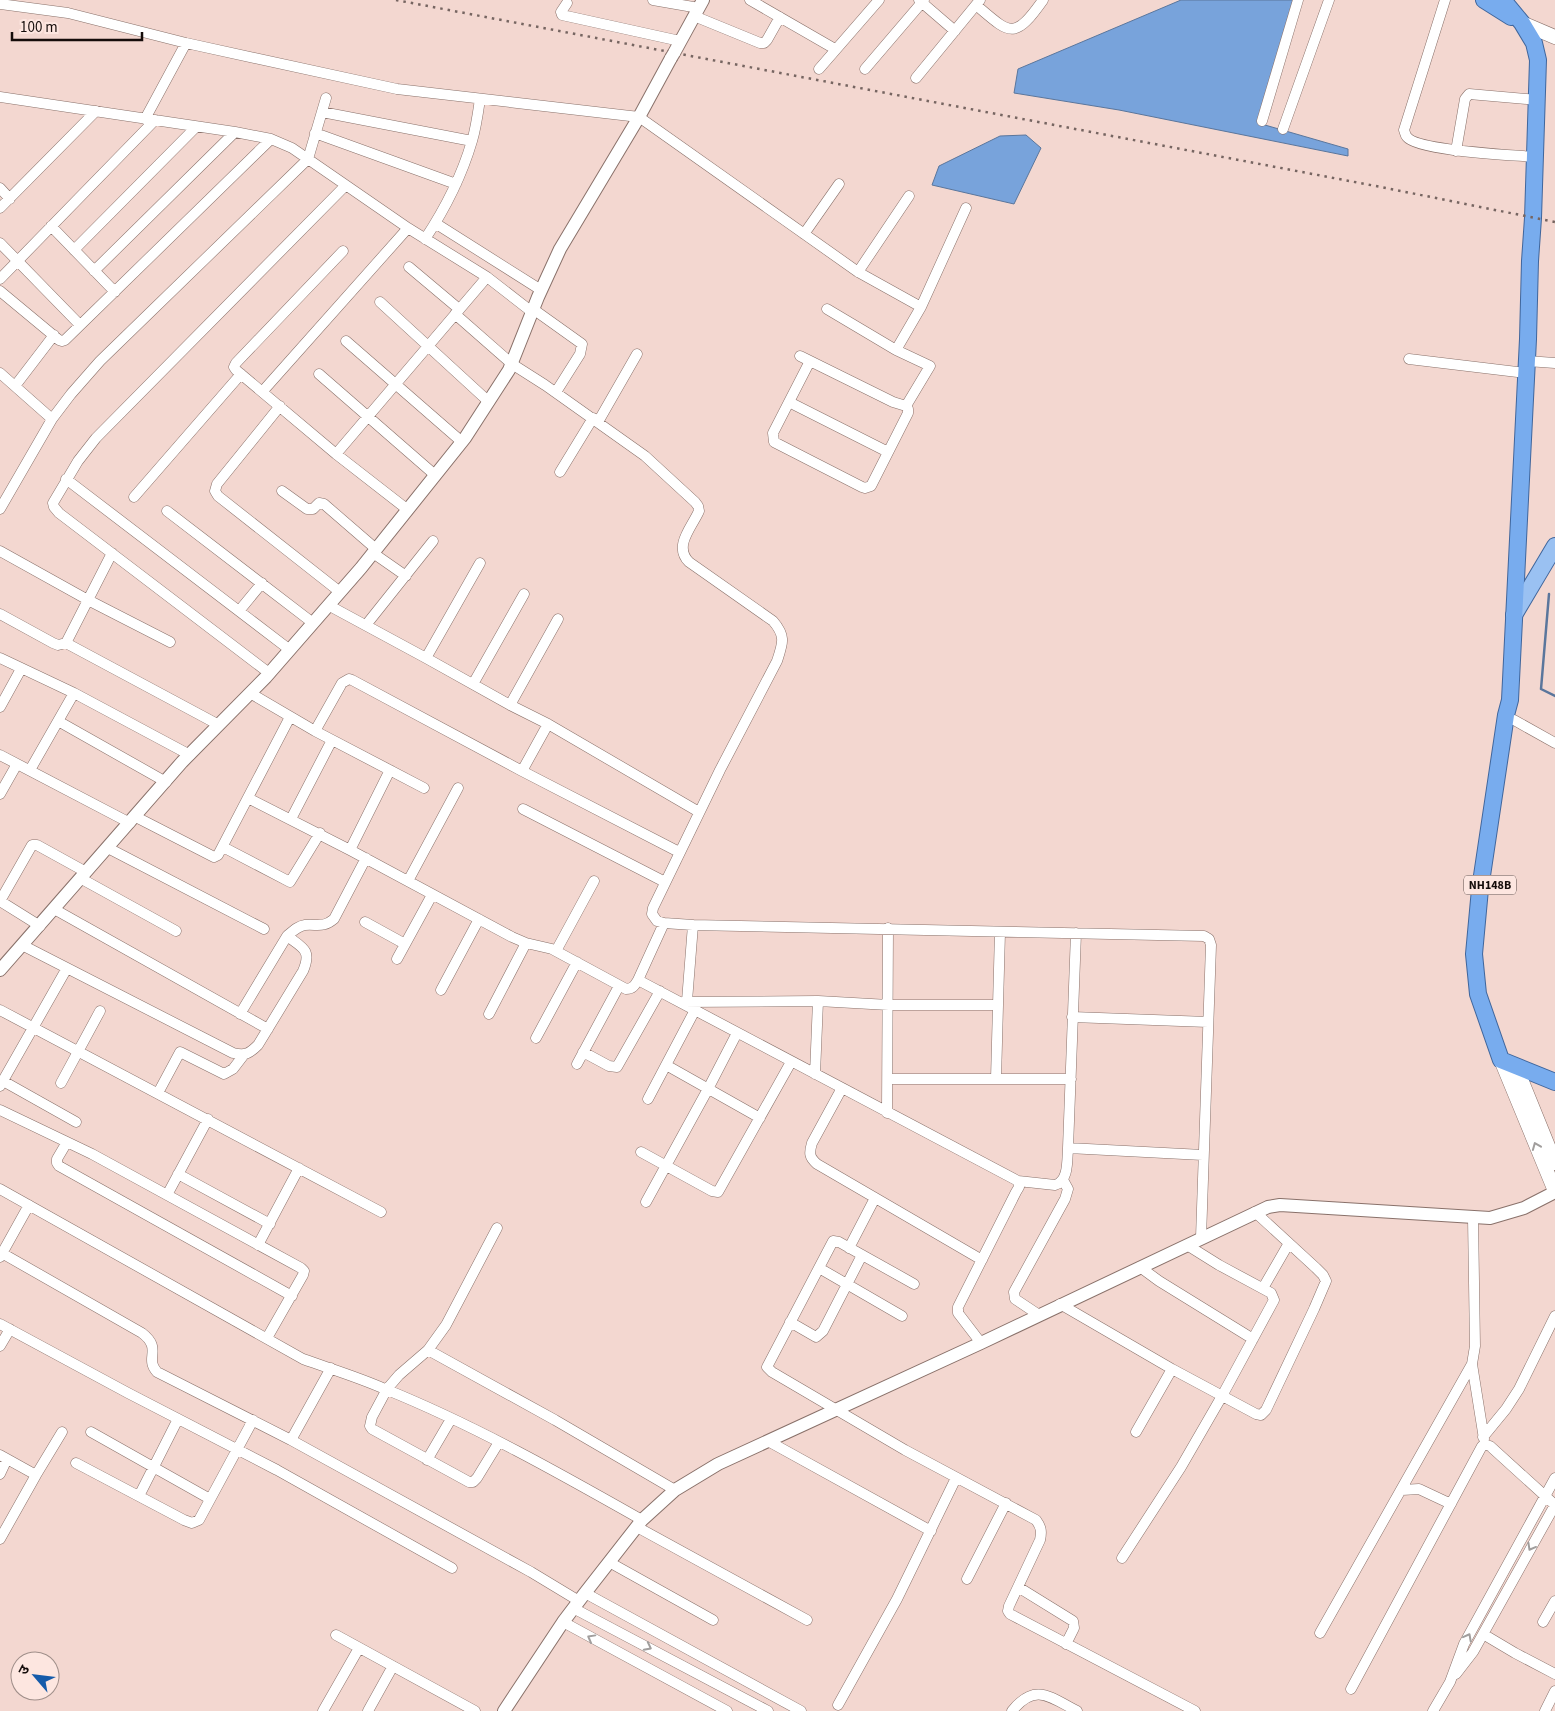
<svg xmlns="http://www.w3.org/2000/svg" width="1555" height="1711" viewBox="0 0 1555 1711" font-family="'Source Sans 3','Noto Sans Devanagari',sans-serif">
	<rect width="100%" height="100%" fill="#f3d7d0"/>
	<!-- water -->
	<path fill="#78a3db" stroke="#5a769c" d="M1181 0H1295L1258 123 1348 149V156L1119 110 1014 93 1018 69Z
		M1026 135 1041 148 1014 204 932 185 939 166 1000 136Z"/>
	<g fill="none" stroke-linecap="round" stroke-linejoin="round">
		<!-- stream -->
		<path stroke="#5a769c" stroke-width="2.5" d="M1549 594 1541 689 1555 696"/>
		<!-- minor casing -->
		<g stroke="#89716a" stroke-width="11">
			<path id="minor" d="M653 0 699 8
				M750 0 835 49
				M919 0 955 31
				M1445 0 1404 130C1405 132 1405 135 1407 137 1418 151 1513 155 1535 157
				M567 3 561 12 562 15 680 41
				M0 4 68 13 186 43 397 89 639 117 858 272 921 307
				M976 5C1010 34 1014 41 1043 0
				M694 16 760 43H764L767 40 780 17
				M819 69 879 0
				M865 69 924 0
				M916 78 980 0
				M0 97 235 132 271 139 292 148 408 228 487 277 532 312
				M322 112 472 141
				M145 119 186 43
				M1262 121 1298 0
				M1283 129 1329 0
				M315 133 456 184
				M1456 151 1465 99 1469 94 1537 100
				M0 188 10 199
				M0 208 96 111
				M435 223 541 290
				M51 226 115 292
				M804 234 839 184
				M425 239C445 209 462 175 472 141 476 128 478 113 480 99
				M0 243 80 325
				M74 250 196 127
				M343 251 236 363 234 367 236 370 336 454 408 510
				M409 267 459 309
				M94 271 235 132
				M858 272 909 196
				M0 279 155 120
				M0 291 59 340 62 341 65 340 271 139
				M380 302 489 402
				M533 309 582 344 580 354 556 392
				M455 314 512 364 545 385 645 456 695 502 698 506 699 511C692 527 673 546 689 562L773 621C786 636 783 643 777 661L720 770 653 908 652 914 657 921 664 923 693 925 1204 936 1209 939 1211 945 1201 1238
				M346 341 462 442
				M896 350 921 307 966 208
				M800 356 893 402 906 406 930 366 896 350 827 309
				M1409 359 1526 373
				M810 361 773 433 774 442 862 487 865 488 871 486 908 413V409L906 406
				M1527 361 1555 363
				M0 373 52 419
				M319 374 435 475
				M15 386 54 335
				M262 392 408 228
				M789 402 888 452
				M280 406 217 484 215 491 218 496 340 592
				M598 422 637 354
				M336 454 487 277
				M560 472 593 418
				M66 479 290 650
				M282 491 307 509H313L319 503 324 504 376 549
				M134 497 241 374
				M0 509 52 419 71 394 100 361 308 159 326 98
				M167 511 313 623
				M0 551 88 600 170 642
				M373 553 406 576
				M328 605 426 658 510 705 548 724 699 812
				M239 611 262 583
				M0 614 53 643 58 645 66 643 219 725
				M366 625 433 541
				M66 643 112 553
				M0 658 74 693 190 755
				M426 658 480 563
				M269 673 59 513 54 507 53 503 78 461 96 438 345 186
				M473 684 524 594
				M250 693 315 731 424 788
				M510 705 558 619
				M0 707 21 669
				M1514 720 1555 743
				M58 721 166 782
				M315 731 342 683 349 679 352 680 522 771 679 852
				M0 755 130 823
				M30 770 74 693
				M522 771 548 724
				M0 794 17 764
				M248 798 350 850 512 937 526 943 552 949 626 989C633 989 635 985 638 980L664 923
				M523 809 665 882
				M136 817 214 857 218 855 290 717
				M291 819 332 740
				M223 847 290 882 320 833
				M108 848 264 929
				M350 850 390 770
				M80 878 176 931
				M408 881 458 788
				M0 901 32 845H37L86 872
				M0 901 40 926
				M54 909 268 1029
				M365 922 405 944
				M22 945 233 1053C245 1056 249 1054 258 1045L303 971C312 950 303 948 287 936
				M556 951 594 881
				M397 959 432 895
				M638 980 1018 1181 1019 1187 1016 1192 958 1307V1313L981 1343
				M441 990 479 919
				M687 1001 693 925
				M682 1002 818 1001 889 1005H998
				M0 1010 381 1212
				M240 1014 287 936C293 931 298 926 305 925 318 924 323 928 334 919L366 858
				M489 1014 526 943
				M1072 1017 1208 1022
				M536 1038 577 962
				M583 1052 609 1066 617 1067 660 991
				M577 1064 619 986
				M666 1065 760 1118
				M815 1074 818 1001
				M888 1079H1071
				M996 1079 1000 932
				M3 1081 76 1122
				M61 1083 100 1011
				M0 1086 67 968
				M842 1088 812 1143C809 1153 809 1157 817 1164L982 1260
				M158 1093 180 1052 224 1074 233 1069 243 1056
				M648 1099 695 1010
				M0 1110 92 1154 301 1268 304 1271 303 1275 267 1338
				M887 1113 888 928
				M67 1142 57 1159V1163L59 1166 292 1296
				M1068 1148 1203 1155
				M641 1152 712 1191 718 1192 791 1062
				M178 1174 270 1224
				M1018 1181 1055 1185C1069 1181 1067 1160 1068 1148L1076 933
				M0 1189 303 1359C331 1369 358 1377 385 1389 474 1425 559 1473 642 1520
				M167 1195 208 1119
				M646 1202 708 1089 737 1033
				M497 1228 446 1325 428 1350 399 1375 387 1389 372 1417 370 1426 372 1429 469 1482H473L477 1478 499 1442
				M258 1245 299 1168
				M849 1248 875 1198
				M0 1252 142 1333C163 1349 144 1358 157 1372L291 1440 531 1572 579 1601
				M0 1257 29 1205
				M1140 1267 1159 1281 1253 1339
				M819 1268 902 1316
				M914 1284 839 1242 833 1241 767 1367 772 1372 905 1450 1036 1520C1041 1527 1042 1531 1040 1540L1009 1606 1008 1611 1010 1614 1195 1711
				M1263 1288 1289 1243
				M1060 1304 1172 1369 1256 1414 1261 1415 1266 1410 1314 1309 1326 1281 1323 1275 1316 1268 1255 1212
				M1039 1315 1015 1299 1014 1292 1065 1199 1068 1189 1063 1180
				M790 1322 816 1337 823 1331 862 1255
				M0 1324 128 1393 277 1470 452 1568
				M0 1346 10 1329
				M428 1350 555 1420 675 1490
				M1472 1364 1484 1439
				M91 1432 210 1499
				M1136 1432 1172 1369
				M1483 1437 1506 1409 1519 1389 1555 1316
				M291 1440 331 1368
				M768 1441 931 1531
				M0 1455 36 1475 62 1432
				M427 1460 451 1419
				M76 1463 184 1520 192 1523 199 1520 253 1420
				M0 1474 7 1459
				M1402 1490 1419 1489 1451 1504
				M139 1496 178 1419
				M637 1527 807 1620
				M0 1539 36 1475
				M1122 1558 1181 1467 1222 1396 1274 1300 1271 1293 1219 1265 1187 1245
				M609 1562 713 1620
				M967 1579 1006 1503
				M1018 1587 1073 1621 1074 1628 1066 1644
				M585 1593 801 1711
				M573 1608 768 1711
				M563 1622 727 1711
				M1543 1622 1555 1601
				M1320 1633 1472 1364 1475 1346 1473 1218
				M1483 1634 1515 1653 1555 1674
				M336 1635 475 1711
				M1456 1674 1473 1652 1555 1505
				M1351 1689 1482 1446 1486 1445 1490 1446 1555 1505
				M838 1705 897 1599 956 1478
				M323 1711 359 1648
				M368 1711 393 1666
				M1012 1711C1035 1682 1050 1697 1077 1711
				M1433 1711 1450 1682 1464 1644 1555 1478
				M1545 1711 1555 1691"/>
		</g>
		<!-- tertiary casing -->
		<g stroke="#89716a" stroke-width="14">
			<path id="tertiary" d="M674 53 703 0
				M0 970 182 762 266 677 361 568 465 438 509 370 538 297 560 249 639 117 671 58
				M504 1711 563 1622 585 1593 642 1520 675 1490 718 1464 981 1343 1268 1207 1280 1205 1490 1218 1524 1208 1555 1192"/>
		</g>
		<!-- secondary casing -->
		<g stroke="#89716a" stroke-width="15">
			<path id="secondary" d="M1522 23 1555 37
				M1501 1060 1555 1191
				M1516 1067 1555 1163"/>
		</g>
		<!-- primary casing -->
		<g stroke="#40669c" stroke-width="18">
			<path id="primary" d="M1514 615 1555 546"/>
		</g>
		<!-- trunk casing -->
		<g stroke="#40669c" stroke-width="18">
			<path id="trunk" d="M1484 0 1511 17
				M1503 0 1522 23 1534 43 1538 60 1533 218 1530 261 1528 339 1510 700 1506 715 1480 889 1474 954 1478 994 1501 1060 1555 1082"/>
		</g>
		<!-- minor -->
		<use href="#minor" stroke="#fff" stroke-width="10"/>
		<!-- tertiary -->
		<use href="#tertiary" stroke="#fff" stroke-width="12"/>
		<!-- secondary -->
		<use href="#secondary" stroke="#fff" stroke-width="14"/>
		<!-- primary -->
		<use href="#primary" stroke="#9ac1f2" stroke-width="16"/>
		<!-- trunk -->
		<use href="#trunk" stroke="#78acee" stroke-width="16"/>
		<!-- rail -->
		<path stroke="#766561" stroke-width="2.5" stroke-dasharray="2.5 5" stroke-linecap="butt" d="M396 0 1381 187 1555 222"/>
		<!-- tertiary-bridge casing -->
		<g stroke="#89716a" stroke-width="14" stroke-linecap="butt">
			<path id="tertiary-bridge" d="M671 58 674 53"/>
		</g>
		<!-- tertiary-bridge -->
		<use href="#tertiary-bridge" stroke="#fff" stroke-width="12"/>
	</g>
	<!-- one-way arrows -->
	<defs><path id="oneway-chevron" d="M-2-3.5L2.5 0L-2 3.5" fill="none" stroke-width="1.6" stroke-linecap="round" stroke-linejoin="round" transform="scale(1.25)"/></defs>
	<g stroke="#a19e9d">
		<use href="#oneway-chevron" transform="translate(1536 1146) rotate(-112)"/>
		<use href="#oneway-chevron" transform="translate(1531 1547) rotate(119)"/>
		<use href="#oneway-chevron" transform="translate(1468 1637) rotate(-62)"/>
		<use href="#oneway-chevron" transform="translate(591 1638) rotate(-151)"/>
		<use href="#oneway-chevron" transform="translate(648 1647) rotate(27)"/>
	</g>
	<g text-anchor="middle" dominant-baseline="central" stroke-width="5" stroke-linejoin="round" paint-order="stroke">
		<!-- shield labels -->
		<rect fill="#fde6e0" stroke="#5b4d4a" stroke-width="1" x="1464" y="875.5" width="52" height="19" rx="4"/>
		<g font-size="12" font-weight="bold" fill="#150c0a">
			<text x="1490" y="885">NH148B</text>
		</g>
	</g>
	<!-- north arrow -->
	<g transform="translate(35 1676) rotate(298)"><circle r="24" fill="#fde6e0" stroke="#a08f8a"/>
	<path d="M0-4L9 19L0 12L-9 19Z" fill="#155baa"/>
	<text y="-8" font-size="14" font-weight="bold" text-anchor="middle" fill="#150c0a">उ</text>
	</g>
	<!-- scale -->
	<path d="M12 32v8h130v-8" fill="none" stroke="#150c0a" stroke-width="2.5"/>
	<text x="20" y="32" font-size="15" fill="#150c0a" stroke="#fde6e0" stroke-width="4" paint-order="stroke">100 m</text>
</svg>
